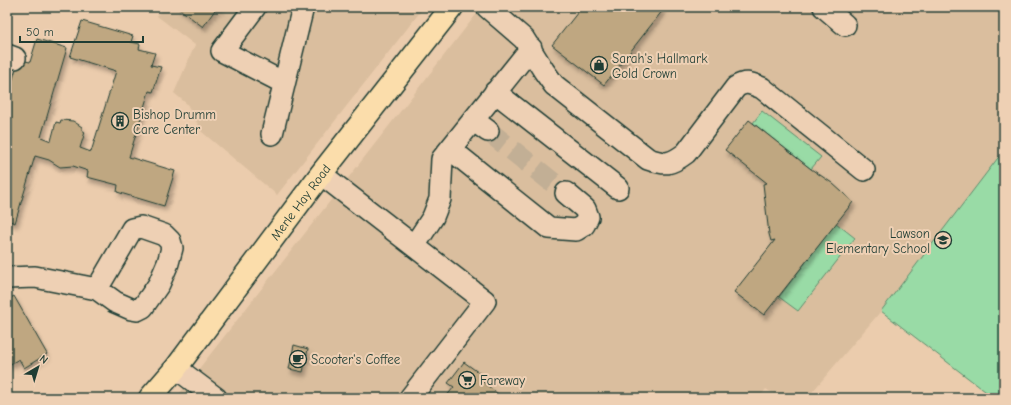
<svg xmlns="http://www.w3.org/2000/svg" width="1011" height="405" viewBox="0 0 1011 405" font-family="'Comic Neue',sans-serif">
	<defs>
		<filter id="shadow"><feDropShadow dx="2.5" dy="4.5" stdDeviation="2" flood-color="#0004"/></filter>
	</defs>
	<rect width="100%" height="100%" fill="#ebccad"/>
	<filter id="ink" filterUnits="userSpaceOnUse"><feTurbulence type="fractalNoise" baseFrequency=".025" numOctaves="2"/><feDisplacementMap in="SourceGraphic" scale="8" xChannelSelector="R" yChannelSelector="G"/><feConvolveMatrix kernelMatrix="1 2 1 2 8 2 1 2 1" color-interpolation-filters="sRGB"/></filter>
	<g filter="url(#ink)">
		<!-- built -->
		<path fill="#dabe9e" d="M164 7H424L277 195 202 132 187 104 174 93 195 45 157 16Z
			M482 7H1004V398H994L881 311 807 398H780L766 389 759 398H176Z"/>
		<!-- green -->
		<path fill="#99dba6" stroke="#5c8c6d" d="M762 111 821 157 811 169 753 123Z
			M1004 150V398H994L881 311Z
			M836 223 855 238 798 311 779 297Z"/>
		<!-- building -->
		<path fill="#bfa781" stroke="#1f3d34" filter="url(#shadow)" d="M177 7H222L220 10 217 7 203 27Z
			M577 7H659L663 10 604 85 552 45 578 12 575 10Z
			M82 21 133 36 131 42 140 44 139 49 155 53 151 65 161 67 153 92 149 91 129 157 175 171 164 206 117 192 118 185 87 177 88 171 73 166 60 167 49 160 35 156 15 223 7 220V99L17 65 21 60 30 62 37 39 67 48 41 137 51 141 56 122 60 123 61 120 73 121 82 127V130L85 132 80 148 91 152 116 71 70 57Z
			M749 120 811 169 832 183 853 202 764 315 734 292 775 240 771 241 769 234 763 184 767 183 725 150Z
			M14 296 47 354 24 368 19 359 7 366V300Z
			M294 345 308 349 303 372 289 369Z
			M464 362 486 378 483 382 503 398H445L454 387 448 383Z"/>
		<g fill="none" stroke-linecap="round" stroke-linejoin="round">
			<!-- minor-tunnel -->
			<path stroke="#c2af95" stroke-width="21" stroke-dasharray="21 10" stroke-linecap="butt" d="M488 131 566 193"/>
			<!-- minor casing -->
			<g stroke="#1f3d34" stroke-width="24">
				<path id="minor" d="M255 7 222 51 284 83
					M487 7 524 39 544 71 554 85 648 159C666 165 670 165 686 153L736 87C746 80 752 84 762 88L864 170
					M824 7 845 25
					M7 55 15 58
					M495 92 618 188
					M473 120 488 131
					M272 134 303 7
					M450 149 549 228 576 230 584 225 588 217 585 209 566 193
					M321 174 485 301 410 398
					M414 246 433 217 440 199 442 159 531 48
					M7 278 35 277 97 289 115 302 131 309 137 310 143 307 159 284 168 263 172 248 170 241 164 235 141 227 132 229 97 289
					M176 368 216 398"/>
			</g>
			<!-- major casing -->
			<g stroke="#1f3d34" stroke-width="25">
				<g id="major">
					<path id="s1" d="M150 398 176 368 321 174 452 7"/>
				</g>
			</g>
			<!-- minor -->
			<use href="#minor" stroke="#eed0b4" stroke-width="21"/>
			<!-- major -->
			<use href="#major" stroke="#fbddab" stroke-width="22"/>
		</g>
	</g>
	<!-- icons -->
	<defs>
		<g id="shop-ring" transform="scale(0.9)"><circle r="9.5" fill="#eed0b4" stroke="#1f3d34" stroke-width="1.5"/><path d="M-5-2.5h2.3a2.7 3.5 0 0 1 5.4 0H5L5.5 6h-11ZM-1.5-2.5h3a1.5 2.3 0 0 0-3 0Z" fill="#1f3d34"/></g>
		<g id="building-ring" transform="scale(0.9)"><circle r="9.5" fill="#eed0b4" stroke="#1f3d34" stroke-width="1.5"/><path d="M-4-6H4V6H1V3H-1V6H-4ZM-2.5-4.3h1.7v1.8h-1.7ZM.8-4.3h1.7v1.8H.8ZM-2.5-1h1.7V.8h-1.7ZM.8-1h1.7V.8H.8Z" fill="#1f3d34"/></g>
		<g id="school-ring" transform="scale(0.9)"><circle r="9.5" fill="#eed0b4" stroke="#1f3d34" stroke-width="1.5"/><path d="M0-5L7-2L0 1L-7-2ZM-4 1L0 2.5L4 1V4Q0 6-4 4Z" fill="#1f3d34"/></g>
		<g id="cafe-ring" transform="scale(0.9)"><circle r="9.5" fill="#eed0b4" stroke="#1f3d34" stroke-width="1.5"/><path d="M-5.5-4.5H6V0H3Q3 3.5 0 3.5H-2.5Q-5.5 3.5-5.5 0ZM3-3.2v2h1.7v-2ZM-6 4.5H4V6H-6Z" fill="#1f3d34"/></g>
		<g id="supermarket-ring" transform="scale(0.9)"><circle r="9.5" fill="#eed0b4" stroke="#1f3d34" stroke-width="1.5"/><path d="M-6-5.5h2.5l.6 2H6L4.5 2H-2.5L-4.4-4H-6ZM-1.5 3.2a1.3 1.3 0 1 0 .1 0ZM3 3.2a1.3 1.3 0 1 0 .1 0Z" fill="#1f3d34"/></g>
	</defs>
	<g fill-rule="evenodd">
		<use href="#shop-ring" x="599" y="65"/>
		<use href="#building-ring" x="120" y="121"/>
		<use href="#school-ring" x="943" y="240"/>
		<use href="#cafe-ring" x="298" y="359"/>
		<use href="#supermarket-ring" x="467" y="380"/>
	</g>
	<g text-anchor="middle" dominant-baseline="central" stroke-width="4" stroke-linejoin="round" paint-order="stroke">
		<!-- poi labels -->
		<g font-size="13" fill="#1f3d34" stroke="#eed0b4" text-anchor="start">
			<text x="612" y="58">Sarah's Hallmark<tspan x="612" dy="15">Gold Crown</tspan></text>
			<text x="133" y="114">Bishop Drumm<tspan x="133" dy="15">Care Center</tspan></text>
			<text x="930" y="233" text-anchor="end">Lawson<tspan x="930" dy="15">Elementary School</tspan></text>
			<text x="311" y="359">Scooter's Coffee</text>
			<text x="480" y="380">Fareway</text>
		</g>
		<!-- street labels -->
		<g font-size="13" fill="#1f3d34" stroke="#eed0b4">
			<text stroke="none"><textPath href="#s1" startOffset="247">Merle Hay Road</textPath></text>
		</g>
	</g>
	<!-- margin -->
	<rect width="1011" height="405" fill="none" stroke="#eed0b4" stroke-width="24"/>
	<rect x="12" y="12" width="987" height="381" fill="none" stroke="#1f3d34" stroke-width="1.5" filter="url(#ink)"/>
	<!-- north arrow -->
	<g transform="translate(38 367) rotate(38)" stroke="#eed0b4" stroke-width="3" paint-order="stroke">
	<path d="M0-3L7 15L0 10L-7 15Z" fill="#1f3d34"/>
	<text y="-6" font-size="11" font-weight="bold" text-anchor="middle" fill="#1f3d34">N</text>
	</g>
	<!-- scale -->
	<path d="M20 36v6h123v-6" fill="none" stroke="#1f3d34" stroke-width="2"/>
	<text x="26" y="36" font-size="12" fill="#1f3d34" stroke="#eed0b4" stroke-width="3" paint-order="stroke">50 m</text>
</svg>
